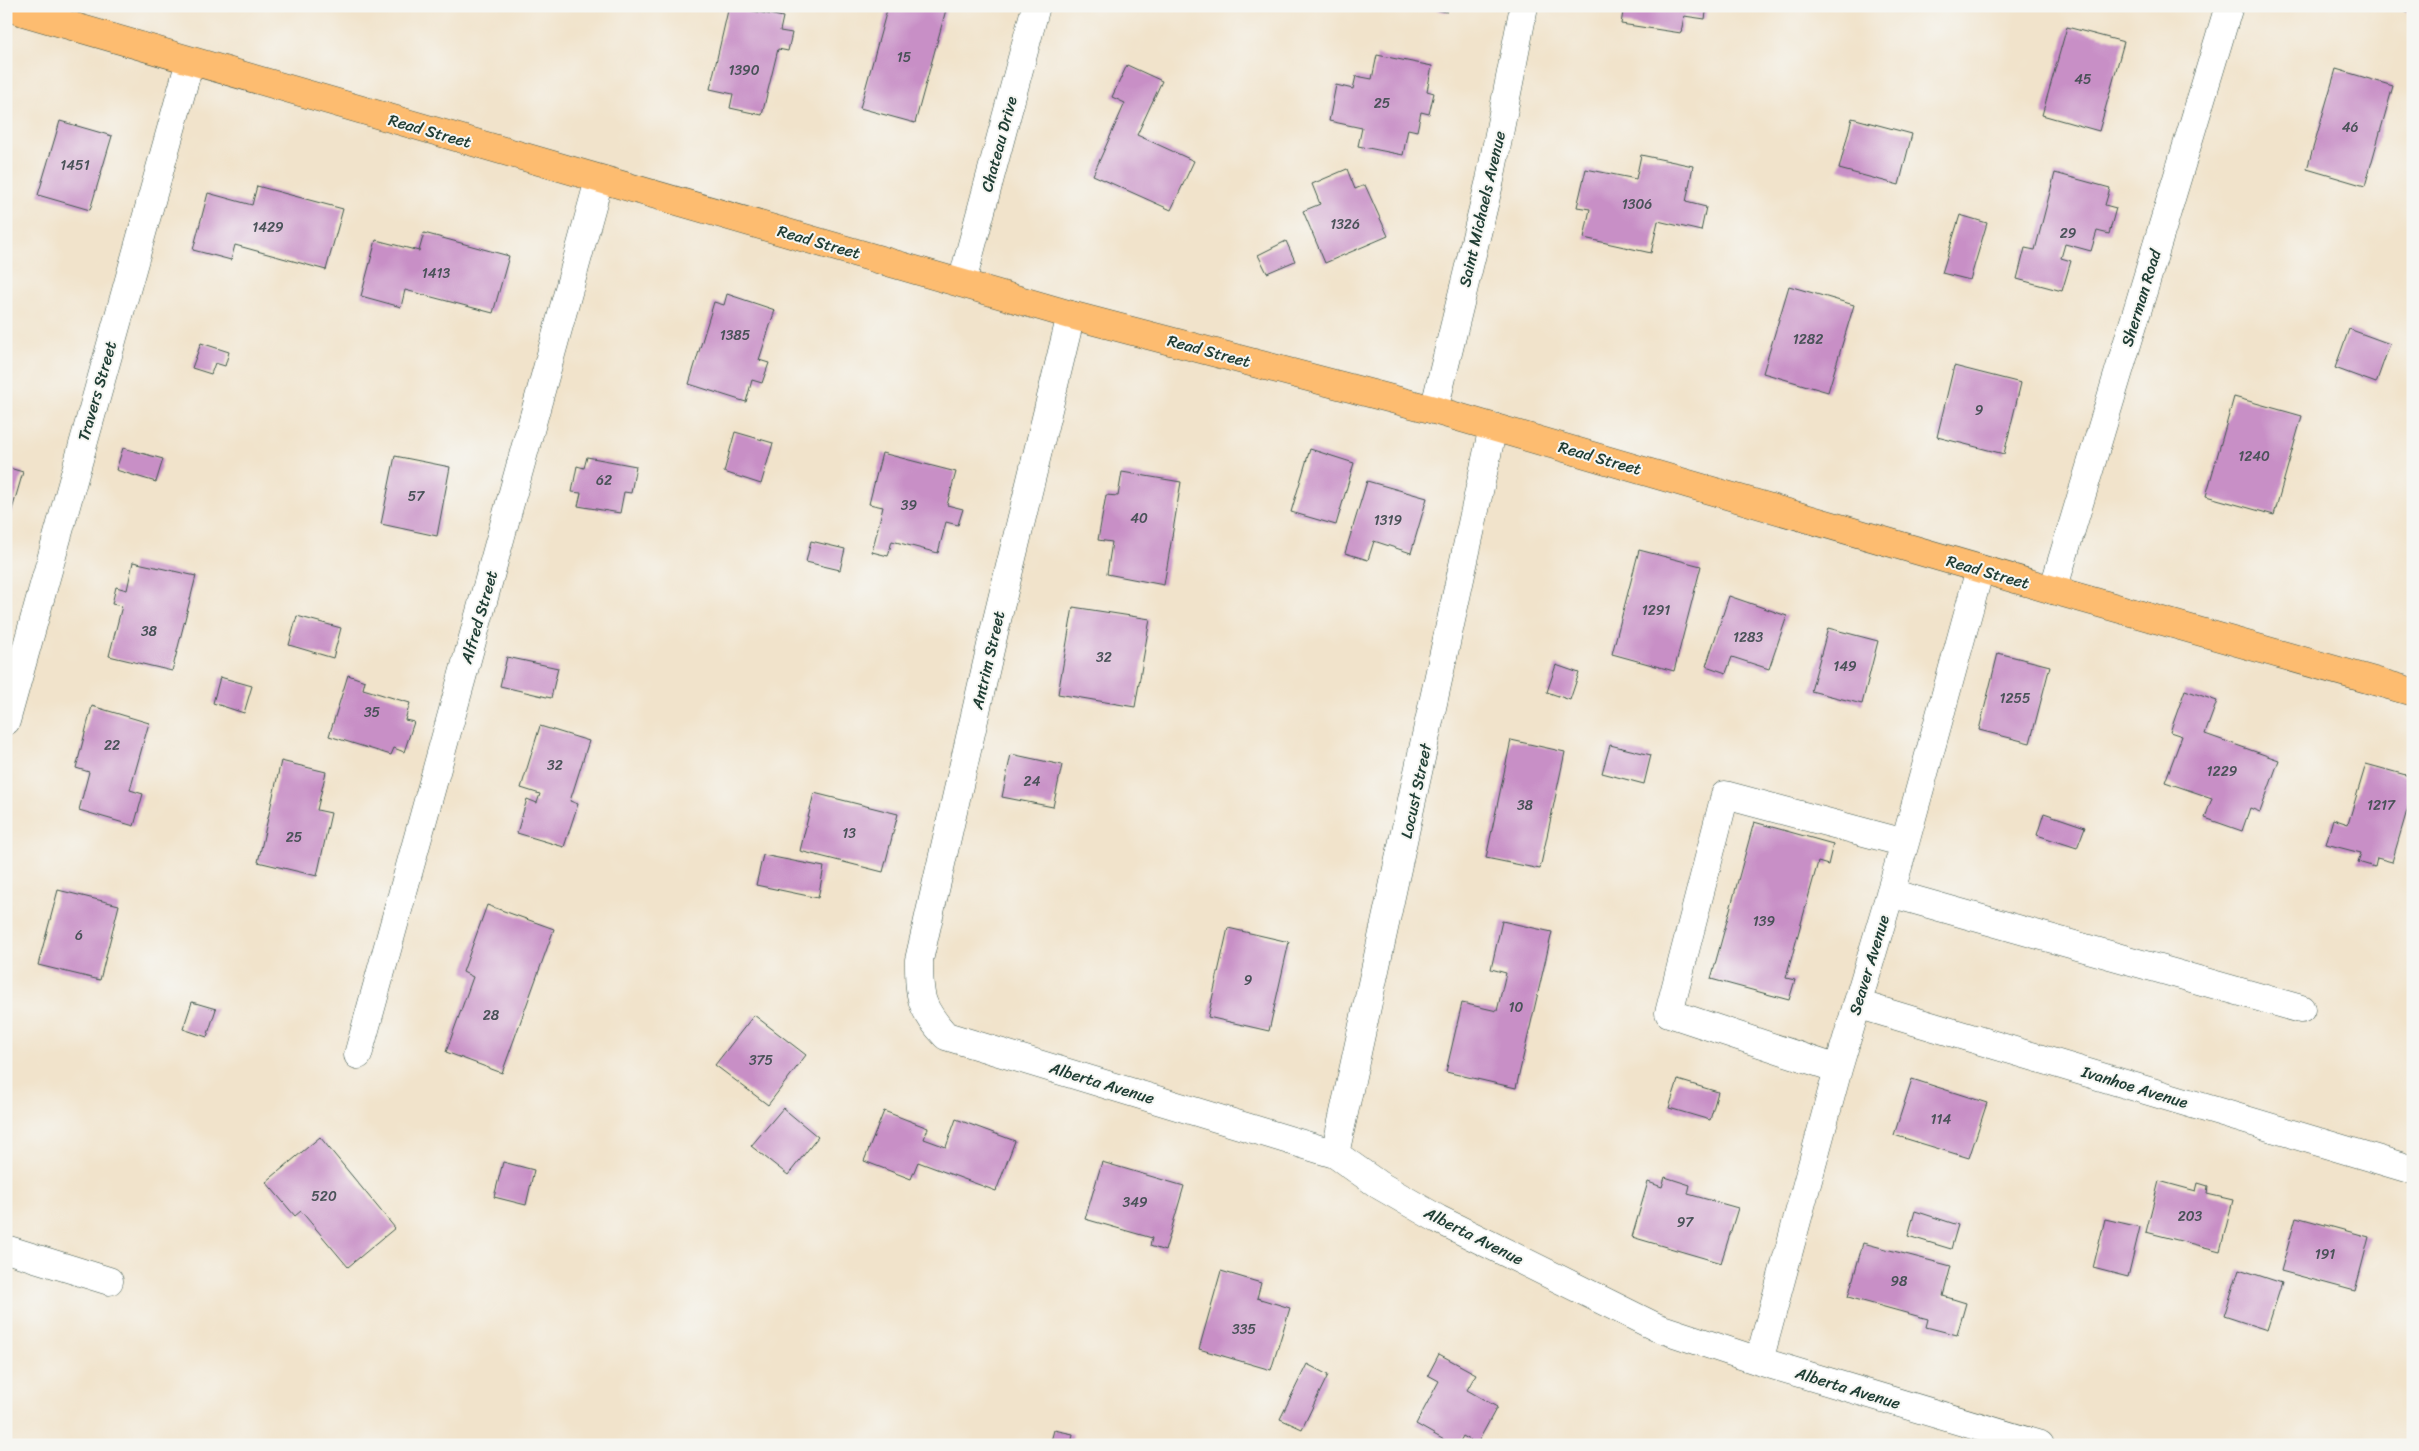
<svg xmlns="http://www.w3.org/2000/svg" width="2419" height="1451" viewBox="0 0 2419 1451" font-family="Sriracha,sans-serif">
	<rect width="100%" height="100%" fill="#f6f6f2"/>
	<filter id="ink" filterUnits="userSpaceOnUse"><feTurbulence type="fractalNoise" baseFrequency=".02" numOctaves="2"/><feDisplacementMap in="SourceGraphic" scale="10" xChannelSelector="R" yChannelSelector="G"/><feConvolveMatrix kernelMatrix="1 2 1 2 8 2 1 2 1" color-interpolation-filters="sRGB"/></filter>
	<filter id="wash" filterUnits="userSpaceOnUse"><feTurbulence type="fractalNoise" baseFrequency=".0096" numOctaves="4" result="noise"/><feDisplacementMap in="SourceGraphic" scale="20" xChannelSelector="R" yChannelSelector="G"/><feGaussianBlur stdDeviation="1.12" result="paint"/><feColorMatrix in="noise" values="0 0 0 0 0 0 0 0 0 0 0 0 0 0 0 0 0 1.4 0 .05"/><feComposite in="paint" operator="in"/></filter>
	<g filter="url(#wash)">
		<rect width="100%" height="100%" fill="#f1e3cb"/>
		<g id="blocks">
			<!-- building -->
			<path fill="#c88fc6" d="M729 6 783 17 780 31 792 33 788 51 778 49 762 115 730 108 733 94 710 89Z
				M888 6H947L915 123 860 108Z
				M1416 6H1448L1447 12Z
				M1624 6H1707L1705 19 1684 16 1681 33 1621 24Z
				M2391 6H2413V13L2390 7Z
				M2067 27 2124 42 2099 131 2042 115Z
				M1377 55 1432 66 1427 91 1434 93 1429 114 1421 112 1417 131 1408 129 1403 155 1358 146 1362 128 1329 121 1336 85 1353 89 1356 76 1372 79Z
				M1127 65 1162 81 1137 135 1194 161 1171 210 1093 175 1125 103 1112 97Z
				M2336 69 2393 86 2365 186 2307 169Z
				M1852 118 1912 134 1899 185 1839 169Z
				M60 121 112 136 90 210 38 195Z
				M1641 155 1693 166 1686 202 1706 207 1701 231 1658 221 1651 253 1584 238 1590 209 1577 207 1586 169 1636 179Z
				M1347 169 1355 189 1365 185 1388 236 1325 263 1303 211 1320 204 1312 184Z
				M2055 173 2110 188 2105 205 2116 208 2109 234 2097 231 2091 251 2065 244 2061 258 2071 261 2062 291 2017 279 2025 248 2035 250Z
				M257 186 343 209 326 270 235 245 231 260 193 250 208 193 252 205Z
				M1960 215 1987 223 1970 280 1942 273Z
				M424 233 509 256 493 313 405 290 401 307 361 296 376 240 419 251Z
				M1286 241 1295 261 1267 273 1258 255Z
				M1789 286 1854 305 1828 392 1763 373Z
				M727 294 775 310 759 360 769 363 762 383 752 380 746 402 689 384 714 302 724 305Z
				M2349 329 2390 344 2376 383 2335 368Z
				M201 343 229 352 225 366 215 363 211 374 192 368Z
				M1954 366 2021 383 2004 454 1937 437Z
				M2234 397 2302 416 2274 515 2206 496Z
				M735 432 773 443 761 484 724 472Z
				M123 448 163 459 156 482 116 470Z
				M1310 449 1354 463 1336 525 1291 512Z
				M882 453 956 472 947 505 963 509 958 525 946 522 938 553 892 541 888 556 872 552 883 507 869 504Z
				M395 456 450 467 437 536 381 524Z
				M587 457 636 466 631 493 624 492 620 513 578 506 581 493 572 492 577 466 584 468Z
				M6 467 23 472 7 527 6 526Z
				M1122 472 1181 482 1164 585 1107 574 1112 542 1098 540 1106 495 1118 496Z
				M1367 481 1427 498 1411 553 1374 541 1368 560 1345 553Z
				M811 541 845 549 840 570 806 562Z
				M1639 550 1701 566 1674 671 1612 654Z
				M133 562 196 576 172 671 109 656 122 606 112 604 116 587 127 590Z
				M1729 596 1787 616 1769 669 1732 657 1726 673 1706 666Z
				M1073 607 1150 619 1135 707 1058 694Z
				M297 616 341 628 333 658 289 645Z
				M1828 628 1878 641 1862 704 1811 691Z
				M1998 653 2050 666 2030 743 1979 730Z
				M507 657 558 668 551 698 500 686Z
				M1556 665 1579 673 1570 700 1547 692Z
				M348 675 365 681 363 689 410 703 405 720 414 722 404 752 394 748 391 755 329 736Z
				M220 677 252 686 244 713 213 703Z
				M2185 690 2217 701 2205 734 2279 760 2260 812 2250 808 2242 831 2205 818 2212 798 2165 782 2182 736 2170 732Z
				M92 706 149 723 130 790 143 794 134 826 79 810 89 772 76 768Z
				M540 726 589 741 570 801 578 804 564 847 517 833 527 799 537 803 540 794 521 788Z
				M1511 740 1565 752 1540 869 1486 858Z
				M1610 745 1651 755 1644 784 1602 773Z
				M1011 754 1062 765 1053 807 1002 797Z
				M281 761 326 772 317 810 331 813 317 876 258 862Z
				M2366 764 2413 777V790L2392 862 2377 858 2375 867 2358 862 2361 853 2326 844 2333 819 2348 824Z
				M814 793 898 814 883 872 800 851Z
				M2044 813 2085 827 2077 848 2037 835Z
				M1754 822 1833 844 1828 865 1818 862 1786 978 1795 980 1789 1000 1711 979Z
				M763 855 824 867 818 898 756 885Z
				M58 890 119 905 100 980 38 965Z
				M487 905 554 929 502 1073 446 1052 473 977 463 972Z
				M1502 921 1552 932 1516 1088 1446 1072 1462 1003 1497 1011 1506 973 1491 969Z
				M1228 928 1289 942 1269 1031 1208 1017Z
				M192 1002 216 1009 207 1037 183 1029Z
				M754 1015 806 1055 768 1105 715 1065Z
				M1912 1079 1987 1103 1969 1158 1894 1135Z
				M1678 1080 1718 1092 1710 1120 1669 1108Z
				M783 1108 818 1137 788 1175 751 1146Z
				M884 1111 928 1128 924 1139 946 1147 956 1119 1015 1141 996 1191 918 1162 911 1179 864 1161Z
				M320 1137 395 1228 348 1267 301 1211 295 1216 266 1182Z
				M503 1162 534 1170 526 1205 494 1197Z
				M1102 1162 1184 1186 1165 1251 1150 1246 1152 1238 1085 1219Z
				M1665 1177 1690 1185 1688 1194 1738 1208 1721 1263 1632 1237 1648 1182 1662 1187Z
				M2159 1181 2196 1191 2198 1183 2208 1186 2207 1194 2233 1200 2220 1251 2146 1232Z
				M1915 1211 1958 1225 1951 1249 1908 1236Z
				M2296 1217 2369 1237 2355 1291 2281 1271Z
				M2105 1219 2140 1227 2128 1277 2093 1268Z
				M1863 1243 1951 1266 1943 1296 1966 1303 1957 1335 1926 1327 1928 1319 1848 1297Z
				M2239 1269 2282 1283 2267 1330 2224 1316Z
				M1221 1271 1261 1283 1257 1298 1290 1308 1271 1370 1199 1349Z
				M1439 1354 1476 1374 1467 1390 1497 1407 1477 1444 1463 1436 1458 1445H1453L1416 1424 1439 1381 1428 1375Z
				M1307 1364 1328 1375 1302 1429 1280 1419Z
				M1054 1430 1073 1434 1071 1445H1050Z"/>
		</g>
	</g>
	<g filter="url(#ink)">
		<use href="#blocks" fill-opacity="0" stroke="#3e564b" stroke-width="1"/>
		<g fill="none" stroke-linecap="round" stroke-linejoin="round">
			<!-- minor casing -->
			<g stroke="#3e564b" stroke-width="29">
				<path id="minor" d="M962 282 1036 6
					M1071 315 995 628 919 960C919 997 920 1008 946 1036L1335 1154 1379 1185 1438 1219 1656 1327 1759 1361 2040 1445
					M1434 410 1490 180 1524 6
					M2053 590 2229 6
					M6 721 190 61
					M1890 893 2301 1009
					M1857 1004 2413 1170
					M358 1055 599 180
					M1838 1069 1669 1013 1725 795 1905 843
					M1335 1154 1493 427
					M6 1249 109 1281
					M1759 1361 1838 1069 1905 843 1980 569"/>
			</g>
			<!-- major casing -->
			<g stroke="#3e564b" stroke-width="29">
				<path id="major" d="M6 7 1071 315 1434 410 2053 590 2413 692"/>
			</g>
			<!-- minor -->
			<use href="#minor" stroke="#fff" stroke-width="28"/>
			<!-- major -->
			<use href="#major" stroke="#fdbc70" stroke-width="28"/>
		</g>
	</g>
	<g text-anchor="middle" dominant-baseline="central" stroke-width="4" stroke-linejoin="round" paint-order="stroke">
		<!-- number labels -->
		<g font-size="14" fill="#495258">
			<text x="904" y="57">15</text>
			<text x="744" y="70">1390</text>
			<text x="2083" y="79">45</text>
			<text x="1382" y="103">25</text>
			<text x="2350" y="127">46</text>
			<text x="75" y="165">1451</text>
			<text x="1637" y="204">1306</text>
			<text x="1345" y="224">1326</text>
			<text x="268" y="227">1429</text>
			<text x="2068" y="233">29</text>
			<text x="436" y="273">1413</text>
			<text x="735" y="335">1385</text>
			<text x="1808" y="339">1282</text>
			<text x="1979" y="410">9</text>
			<text x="2254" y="456">1240</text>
			<text x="604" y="480">62</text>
			<text x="416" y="496">57</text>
			<text x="909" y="505">39</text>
			<text x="1139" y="518">40</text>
			<text x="1388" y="520">1319</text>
			<text x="1656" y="610">1291</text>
			<text x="149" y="631">38</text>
			<text x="1748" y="637">1283</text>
			<text x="1104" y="657">32</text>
			<text x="1845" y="666">149</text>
			<text x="2015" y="698">1255</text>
			<text x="372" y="712">35</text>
			<text x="112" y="745">22</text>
			<text x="555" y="765">32</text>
			<text x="2222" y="771">1229</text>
			<text x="1032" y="781">24</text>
			<text x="1525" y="805">38</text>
			<text x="2381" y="805">1217</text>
			<text x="849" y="833">13</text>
			<text x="294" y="837">25</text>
			<text x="1764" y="921">139</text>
			<text x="79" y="935">6</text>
			<text x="1248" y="980">9</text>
			<text x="1516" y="1007">10</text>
			<text x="491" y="1015">28</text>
			<text x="761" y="1060">375</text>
			<text x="1941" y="1119">114</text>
			<text x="324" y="1196">520</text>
			<text x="1135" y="1202">349</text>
			<text x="2190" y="1216">203</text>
			<text x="1685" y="1222">97</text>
			<text x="2325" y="1254">191</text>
			<text x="1899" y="1281">98</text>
			<text x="1244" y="1329">335</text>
		</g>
		<!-- street labels -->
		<g font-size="16" fill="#1f3d34" stroke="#f6f6f2">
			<text transform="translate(430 131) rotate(16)">Read Street</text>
			<text transform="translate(999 144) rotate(-75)">Chateau Drive</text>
			<text transform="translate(1482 209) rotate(-77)">Saint Michaels Avenue</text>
			<text transform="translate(819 242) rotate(16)">Read Street</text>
			<text transform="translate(2141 298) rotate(-73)">Sherman Road</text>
			<text transform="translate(1209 351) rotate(15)">Read Street</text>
			<text transform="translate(97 391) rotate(-74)">Travers Street</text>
			<text transform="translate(1600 458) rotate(16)">Read Street</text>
			<text transform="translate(1988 572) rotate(16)">Read Street</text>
			<text transform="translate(479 617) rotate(-74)">Alfred Street</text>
			<text transform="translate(988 660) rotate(-77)">Antrim Street</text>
			<text transform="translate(1416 791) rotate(-78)">Locust Street</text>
			<text transform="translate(1869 965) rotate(-73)">Seaver Avenue</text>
			<text transform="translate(1102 1083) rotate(17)">Alberta Avenue</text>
			<text transform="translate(2135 1087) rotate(17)">Ivanhoe Avenue</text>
			<text transform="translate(1474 1236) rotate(27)">Alberta Avenue</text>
			<text transform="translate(1848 1388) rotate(17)">Alberta Avenue</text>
		</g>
	</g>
	<!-- margin -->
	<rect width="2419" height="1451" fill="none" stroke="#f6f6f2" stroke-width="25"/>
</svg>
